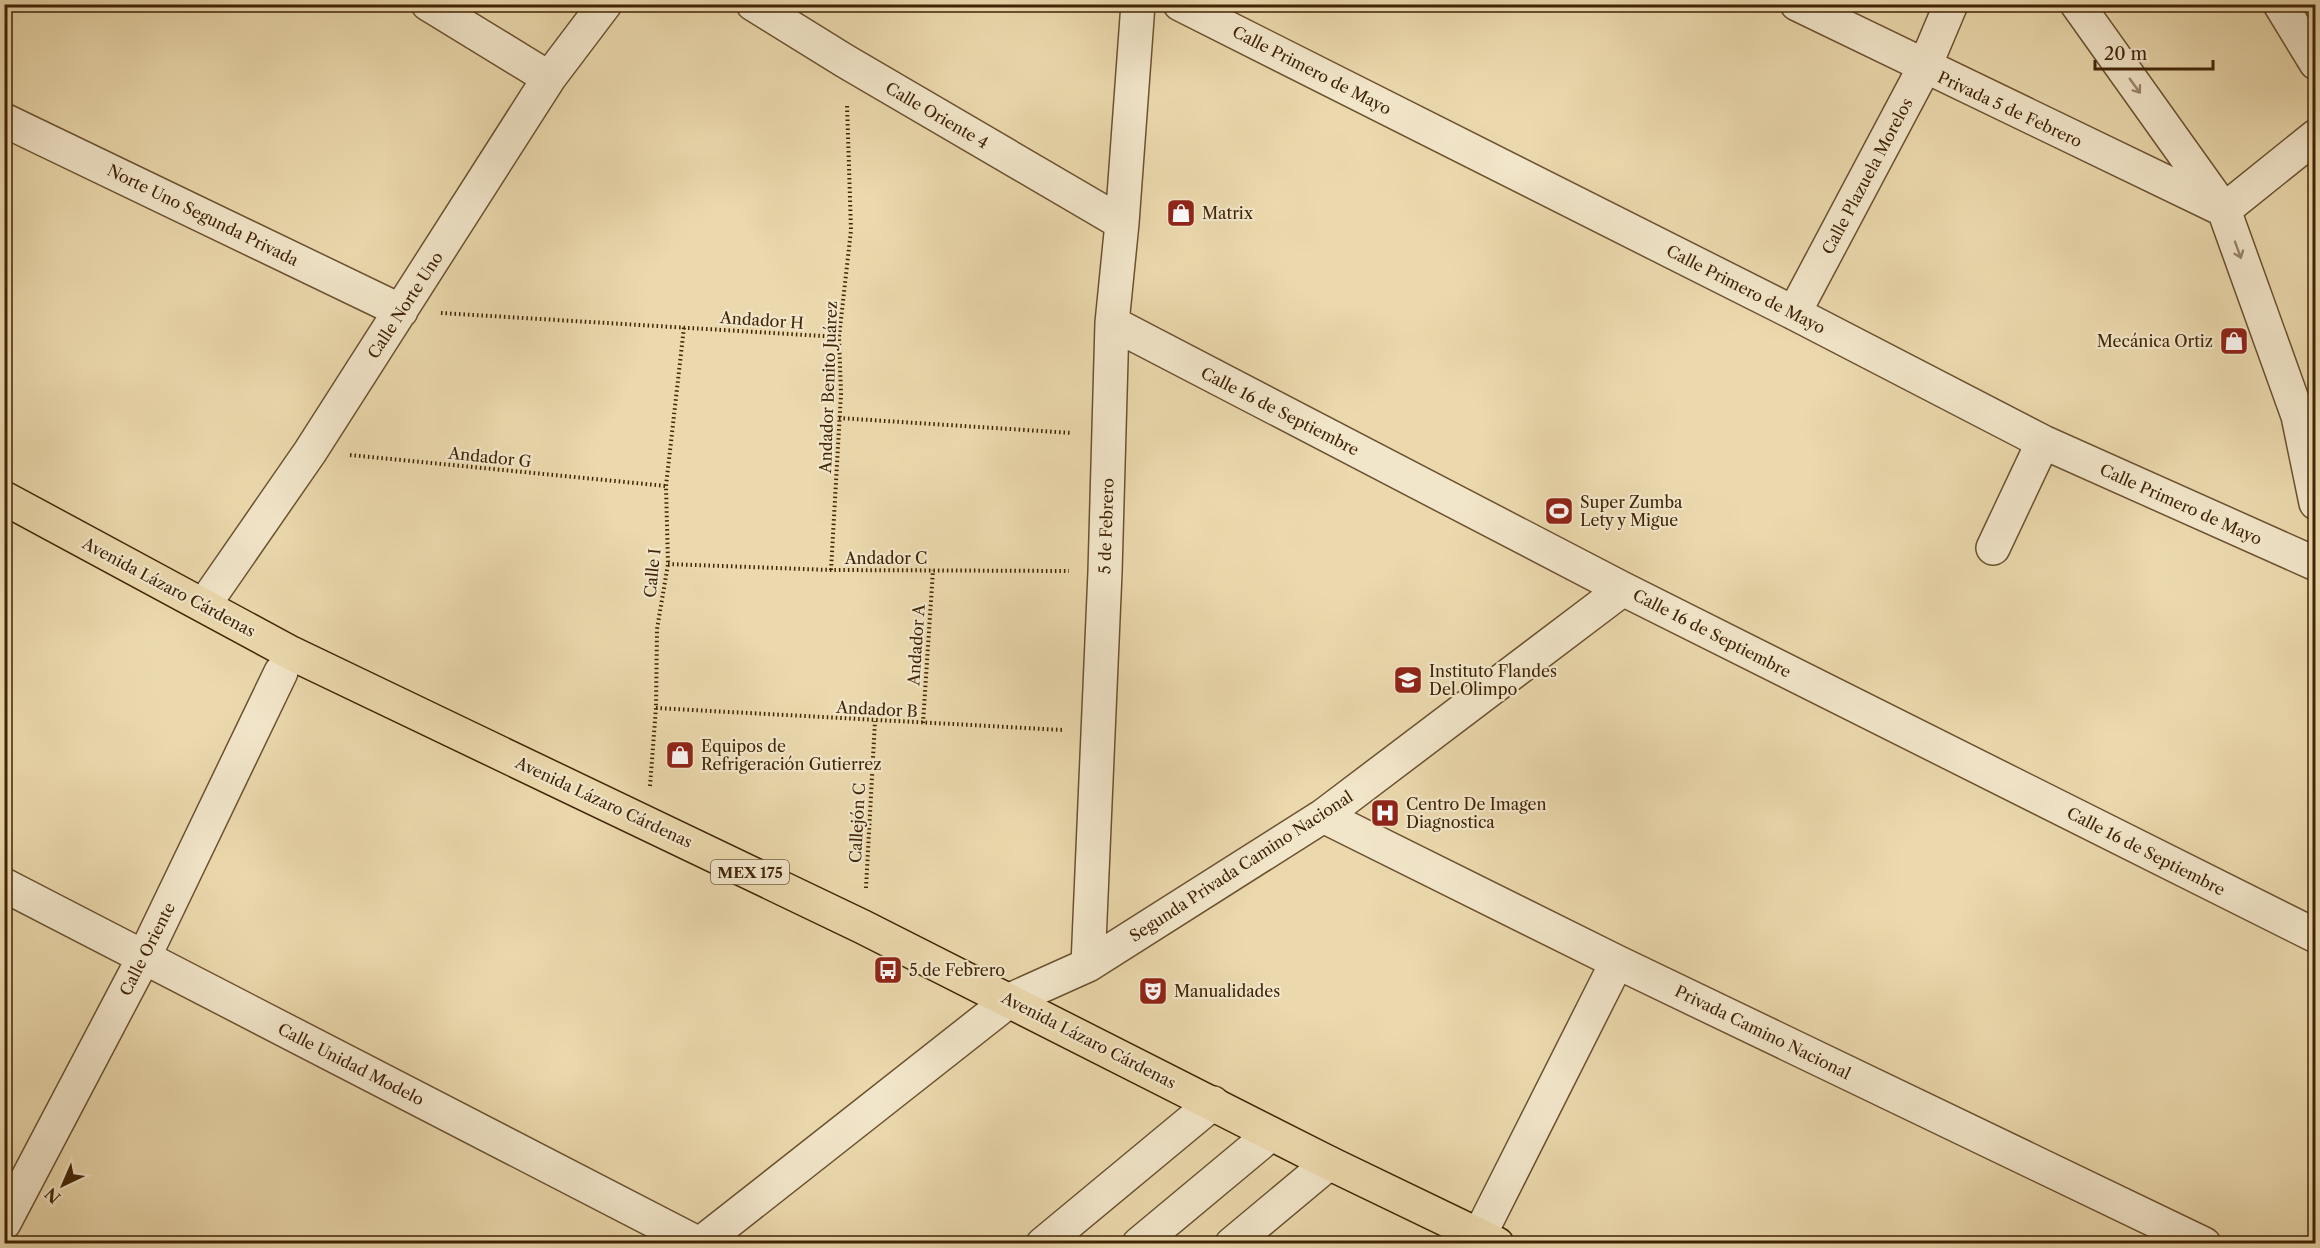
<svg xmlns="http://www.w3.org/2000/svg" width="2320" height="1248" viewBox="0 0 2320 1248" font-family="'Libre Caslon Text',serif">
	<rect width="100%" height="100%" fill="#ebd9ad"/>
	<filter id="stains"><feTurbulence type="fractalNoise" baseFrequency=".00333" numOctaves="4"/><feColorMatrix values="0 0 0 0 .2 0 0 0 0 .09 0 0 0 0 .02 0 0 0 .5 -.17"/></filter>
	<radialGradient id="worn" r=".72"><stop offset=".6" stop-color="#630" stop-opacity="0"/><stop offset="1" stop-color="#630" stop-opacity=".3"/></radialGradient>
	<g fill="none" stroke-linecap="round" stroke-linejoin="round">
		<!-- minor casing -->
		<g stroke="#6b5130" stroke-width="36">
			<path id="minor" d="M428 4 549 78
				M753 4 845 61 1122 223
				M1180 4 1794 313 2043 442 2316 564
				M1797 4 2224 210 2316 136
				M2077 4 2224 210 2298 416 2316 503
				M2280 4 2316 63
				M4 120 401 311
				M1794 313 1924 68 1951 4
				M1112 323 1623 589 2316 936
				M1993 548 2043 442
				M204 605 310 452 549 78 605 4
				M1323 816 1617 962 2204 1244
				M4 885 699 1244
				M1088 965 1105 572 1112 323 1122 223 1138 4
				M4 1223 144 957 281 672
				M1479 1236 1617 962
				M700 1244 1010 1000 1088 965 1323 816 1623 589
				M1043 1244 1213 1103
				M1139 1244 1271 1134
				M1232 1244 1329 1163"/>
		</g>
		<!-- major casing -->
		<g stroke="#402406" stroke-width="36">
			<path id="major" d="M4 498 291 653 863 927 1329 1163 1497 1244"/>
		</g>
		<!-- path -->
		<path stroke="#402406" stroke-width="4" stroke-dasharray="1.5 3" stroke-linecap="butt" d="M441 313 839 337
			M839 418 1072 433
			M350 455 666 486
			M668 564 831 570 1069 571
			M831 570 841 394 839 337 851 230 847 104
			M656 708 1063 730
			M923 723 933 570
			M650 786 656 708 657 629 668 564 666 486 684 327
			M866 888 875 721"/>
		<!-- minor -->
		<use href="#minor" stroke="#f2e6ca" stroke-width="33"/>
		<!-- major -->
		<use href="#major" stroke="#ebd9ad" stroke-width="33"/>
	</g>
	<!-- one-way arrows -->
	<defs><path id="oneway-shaft" d="M-6 0H5M1.5-3L5.5 0L1.5 3" fill="none" stroke-width="1.6" stroke-linecap="round" stroke-linejoin="round" transform="scale(1.5)"/></defs>
	<g stroke="#998568">
		<use href="#oneway-shaft" transform="translate(2135 86) rotate(54)"/>
		<use href="#oneway-shaft" transform="translate(2238 250) rotate(70)"/>
	</g>
	<!-- icons -->
	<defs>
		<g id="shop-square" transform="scale(1.5)"><rect x="-9" y="-9" width="18" height="18" rx="4" fill="#8f2418" stroke="#f2e6ca"/><path d="M-5-2.5h2.3a2.7 3.5 0 0 1 5.4 0H5L5.5 6h-11ZM-1.5-2.5h3a1.5 2.3 0 0 0-3 0Z" fill="#fff"/></g>
		<g id="stadium-square" transform="scale(1.5)"><rect x="-9" y="-9" width="18" height="18" rx="4" fill="#8f2418" stroke="#f2e6ca"/><path d="M0-5a6.5 5 0 1 0 0 10a6.5 5 0 1 0 0-10ZM-3.5-1.8h7v3.6h-7Z" fill="#fff"/></g>
		<g id="school-square" transform="scale(1.5)"><rect x="-9" y="-9" width="18" height="18" rx="4" fill="#8f2418" stroke="#f2e6ca"/><path d="M0-5L7-2L0 1L-7-2ZM-4 1L0 2.5L4 1V4Q0 6-4 4Z" fill="#fff"/></g>
		<g id="hospital-square" transform="scale(1.5)"><rect x="-9" y="-9" width="18" height="18" rx="4" fill="#8f2418" stroke="#f2e6ca"/><path d="M-5-5h3v3.5h4V-5h3V5h-3V1.5h-4V5h-3Z" fill="#fff"/></g>
		<g id="bus-square" transform="scale(1.5)"><rect x="-9" y="-9" width="18" height="18" rx="4" fill="#8f2418" stroke="#f2e6ca"/><path d="M-5-6H5V4H4V6H2V4H-2V6H-4V4H-5ZM-3.5-4V0h7V-4ZM-3.5 1.2v1.5H-2V1.2ZM2 1.2v1.5H3.5V1.2Z" fill="#fff"/></g>
		<g id="theatre-square" transform="scale(1.5)"><rect x="-9" y="-9" width="18" height="18" rx="4" fill="#8f2418" stroke="#f2e6ca"/><path d="M-5-5.5Q0-4 5-5.5V0Q5 5 0 6Q-5 5-5 0ZM-3.3-2.5H-1v1.5H-3.3ZM1-2.5H3.3v1.5H1ZM-2.8 1Q0 5.5 2.8 1Z" fill="#fff"/></g>
	</defs>
	<g fill-rule="evenodd">
		<use href="#shop-square" x="1181" y="213"/>
		<use href="#shop-square" x="2234" y="341"/>
		<use href="#stadium-square" x="1559" y="511"/>
		<use href="#school-square" x="1408" y="680"/>
		<use href="#shop-square" x="680" y="755"/>
		<use href="#hospital-square" x="1385" y="813"/>
		<use href="#bus-square" x="888" y="970"/>
		<use href="#theatre-square" x="1153" y="991"/>
	</g>
	<g text-anchor="middle" dominant-baseline="central" stroke-width="4.5" stroke-linejoin="round" paint-order="stroke">
		<!-- shield labels -->
		<rect fill="#f2e6ca" stroke="#755e41" stroke-width="1.5" x="711" y="860" width="78" height="24" rx="4.5"/>
		<g font-size="15" font-weight="bold" fill="#402406">
			<text x="750" y="872">MEX 175</text>
		</g>
		<!-- street labels -->
		<g font-size="16" fill="#402406" stroke="#f2e6ca">
			<text transform="translate(1312 70) rotate(27)">Calle Primero de Mayo</text>
			<text transform="translate(2010 109) rotate(25)">Privada 5 de Febrero</text>
			<text transform="translate(937 115) rotate(30)">Calle Oriente 4</text>
			<text transform="translate(1867 176) rotate(-62)">Calle Plazuela Morelos</text>
			<text transform="translate(203 215) rotate(26)">Norte Uno Segunda Privada</text>
			<text transform="translate(1746 289) rotate(27)">Calle Primero de Mayo</text>
			<text transform="translate(405 305) rotate(-57)">Calle Norte Uno</text>
			<text transform="translate(762 320) rotate(4)">Andador H</text>
			<text transform="translate(828 387) rotate(-88)">Andador Benito Juárez</text>
			<text transform="translate(1280 411) rotate(27)">Calle 16 de Septiembre</text>
			<text transform="translate(490 457) rotate(6)">Andador G</text>
			<text transform="translate(2181 504) rotate(24)">Calle Primero de Mayo</text>
			<text transform="translate(1106 526) rotate(-88)">5 de Febrero</text>
			<text x="886" y="558">Andador C</text>
			<text transform="translate(652 573) rotate(-84)">Calle I</text>
			<text transform="translate(169 587) rotate(28)">Avenida Lázaro Cárdenas</text>
			<text transform="translate(1712 633) rotate(27)">Calle 16 de Septiembre</text>
			<text transform="translate(916 645) rotate(-86)">Andador A</text>
			<text transform="translate(877 709) rotate(3)">Andador B</text>
			<text transform="translate(604 802) rotate(25)">Avenida Lázaro Cárdenas</text>
			<text transform="translate(857 823) rotate(-87)">Callejón C</text>
			<text transform="translate(2146 851) rotate(27)">Calle 16 de Septiembre</text>
			<text transform="translate(1241 866) rotate(-33)">Segunda Privada Camino Nacional</text>
			<text transform="translate(147 949) rotate(-63)">Calle Oriente</text>
			<text transform="translate(1763 1032) rotate(26)">Privada Camino Nacional</text>
			<text transform="translate(1089 1040) rotate(27)">Avenida Lázaro Cárdenas</text>
			<text transform="translate(351 1064) rotate(27)">Calle Unidad Modelo</text>
		</g>
		<!-- poi labels -->
		<g font-size="16" fill="#402406" stroke="#f2e6ca" text-anchor="start">
			<text x="1202" y="213">Matrix</text>
			<text x="2213" y="341" text-anchor="end">Mecánica Ortiz</text>
			<text x="1580" y="502">Super Zumba<tspan x="1580" dy="18">Lety y Migue</tspan></text>
			<text x="1429" y="671">Instituto Flandes<tspan x="1429" dy="18">Del Olimpo</tspan></text>
			<text x="701" y="746">Equipos de<tspan x="701" dy="18">Refrigeración Gutierrez</tspan></text>
			<text x="1406" y="804">Centro De Imagen<tspan x="1406" dy="18">Diagnostica</tspan></text>
			<text x="909" y="970">5 de Febrero</text>
			<text x="1174" y="991">Manualidades</text>
		</g>
	</g>
	<!-- margin -->
	<rect width="2320" height="1248" fill="none" stroke="#ebd9ad" stroke-width="24"/>
	<rect x="6" y="6" width="2308" height="1236" fill="none" stroke="#402406" stroke-width="3"/>
	<rect x="12" y="12" width="2296" height="1224" fill="none" stroke="#402406" stroke-width="1.5"/>
	<!-- north arrow -->
	<g transform="translate(63 1185) rotate(224)" stroke="#f2e6ca" stroke-width="4.5" paint-order="stroke">
	<path d="M0-4.5L10 22L0 15L-10 22Z" fill="#402406"/>
	<text y="-9" font-size="16" font-weight="bold" text-anchor="middle" fill="#402406">N</text>
	</g>
	<!-- scale -->
	<path d="M2095 60v9h118v-9" fill="none" stroke="#402406" stroke-width="3"/>
	<text x="2104" y="60" font-size="18" fill="#402406" stroke="#f2e6ca" stroke-width="4.5" paint-order="stroke">20 m</text>
	<rect width="100%" height="100%" filter="url(#stains)"/>
	<rect width="100%" height="100%" fill="url(#worn)"/>
</svg>
